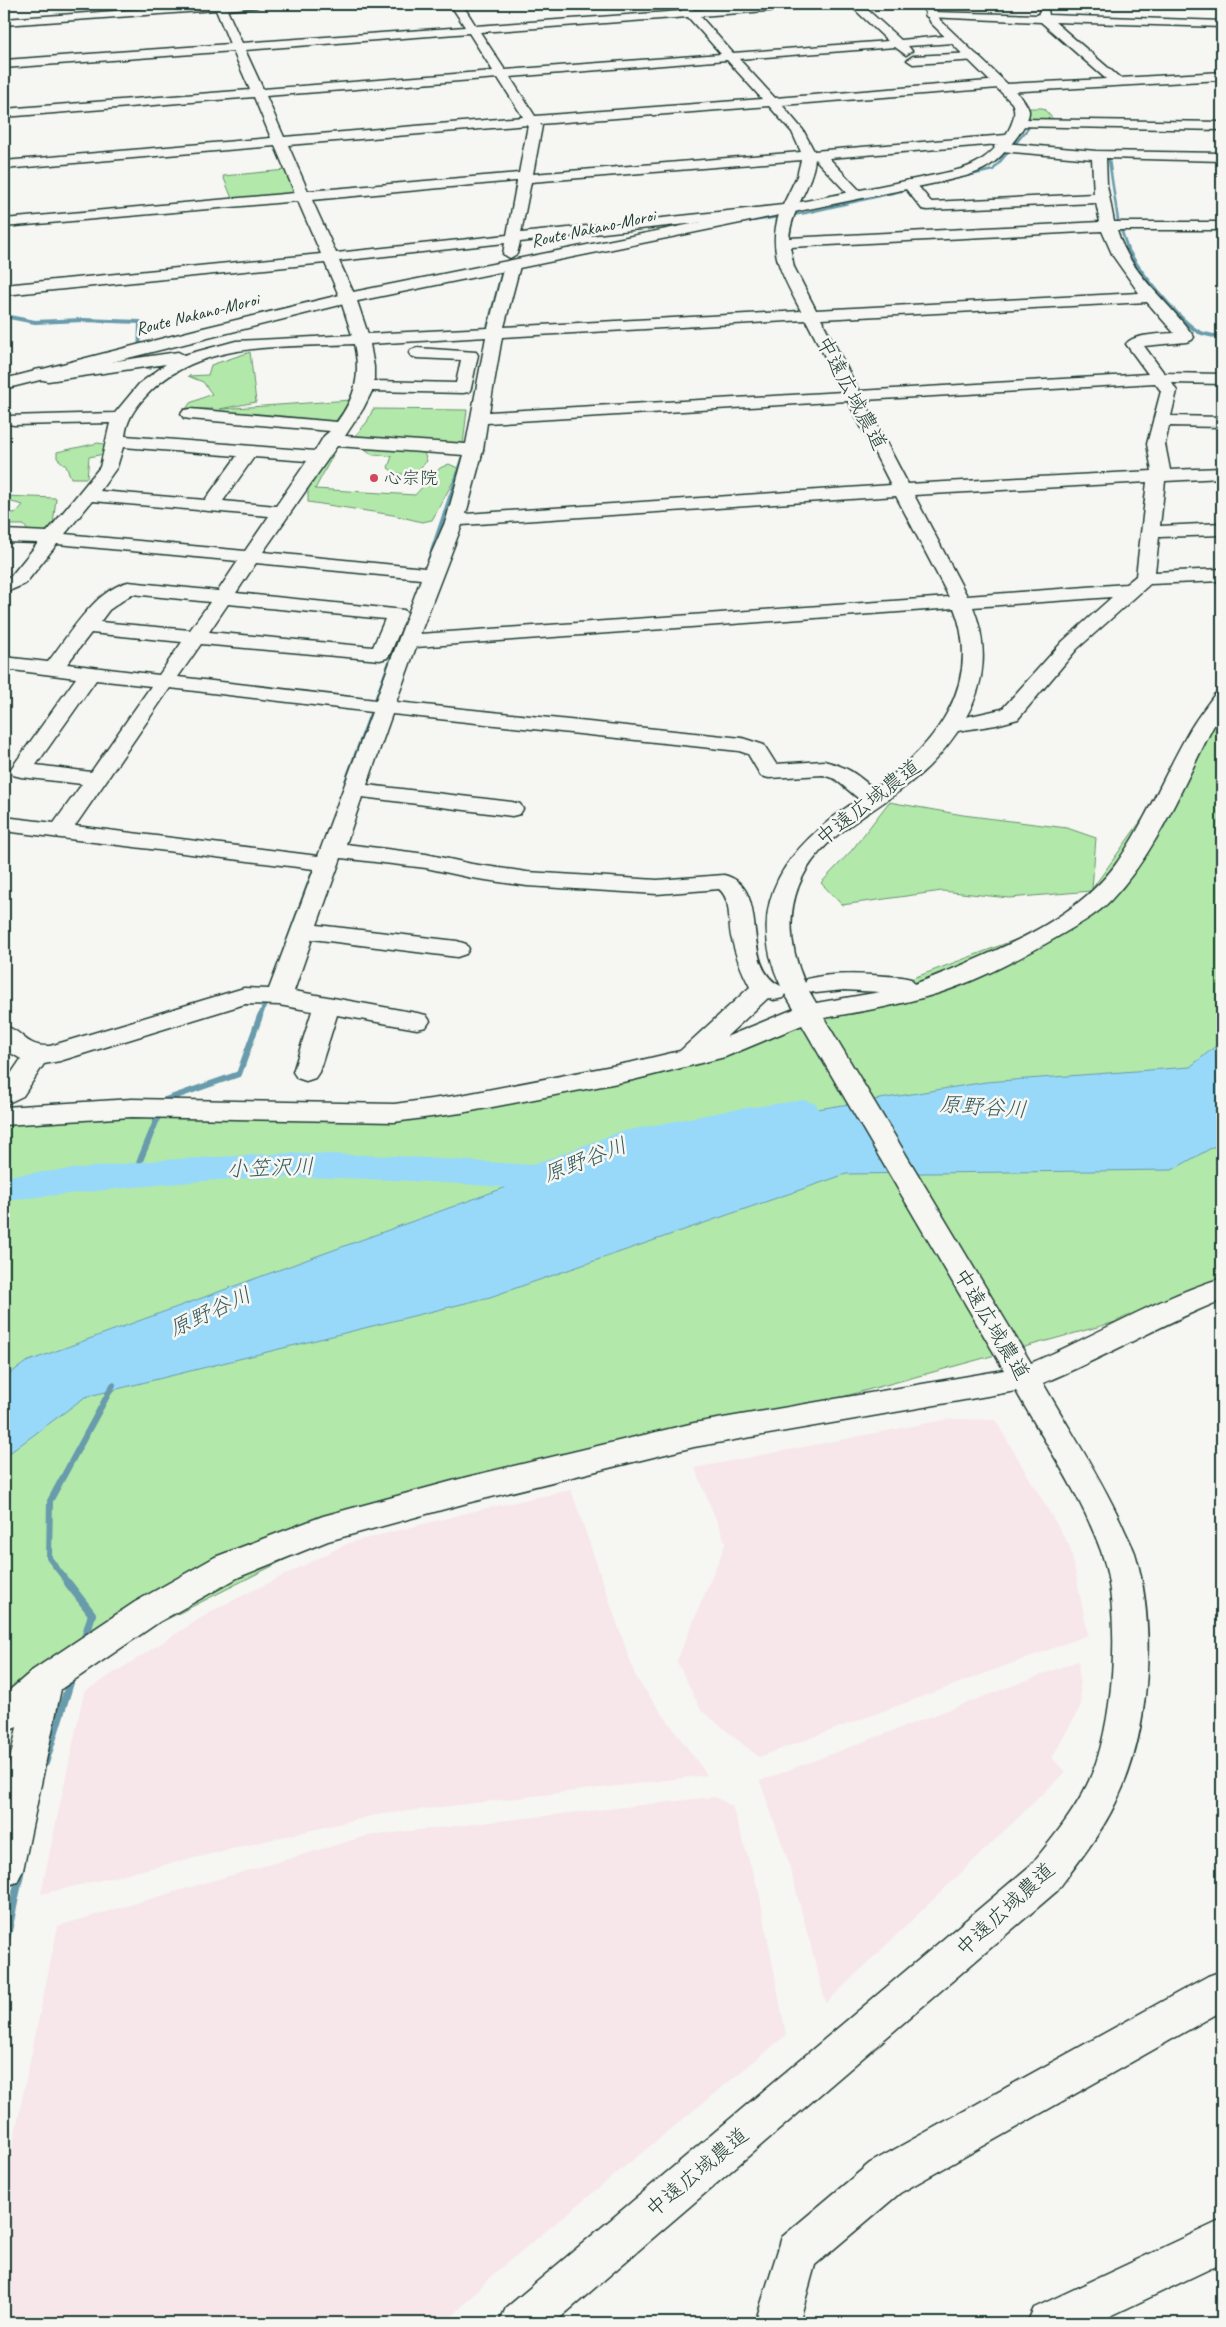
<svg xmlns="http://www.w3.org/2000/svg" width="1226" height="2327" viewBox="0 0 1226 2327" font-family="Caveat,'Klee One',sans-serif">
	<rect width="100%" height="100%" fill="#f6f6f2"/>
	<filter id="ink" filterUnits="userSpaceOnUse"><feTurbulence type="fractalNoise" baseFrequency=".02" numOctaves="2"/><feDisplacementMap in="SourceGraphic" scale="10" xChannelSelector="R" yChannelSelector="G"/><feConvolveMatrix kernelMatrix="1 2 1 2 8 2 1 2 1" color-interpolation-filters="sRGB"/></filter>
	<g filter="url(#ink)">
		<!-- built -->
		<path fill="#f7e6ea" d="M949 1419 995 1420 1070 1547 1088 1635 759 1757 701 1710 677 1661 726 1543 695 1468Z
			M571 1490 636 1678 707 1775 375 1815 41 1894 84 1692 214 1610 349 1543 483 1509Z
			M1078 1661 1081 1705 1052 1758 1065 1772 826 2003 788 1860 760 1781Z
			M715 1797 732 1806 759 1893 786 2035 492 2275 446 2323H4V2187L58 1926 367 1836Z"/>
		<!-- green -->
		<path fill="#b2e8aa" stroke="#68926f" d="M1030 108H1043L1056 122H1027Z
			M286 170 299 195 233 201 223 176Z
			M250 352 256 402 220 409 351 400 335 422 211 412 213 409H186L190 403 212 394 203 382 188 376 208 375 211 365Z
			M373 409 467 410 463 445 354 437 367 422Z
			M98 443 115 446 114 452 89 457 87 478H71L66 466 57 458V452Z
			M368 443 423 450 427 461C416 473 404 480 388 468L392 456 373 455 365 449Z
			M327 455H333L315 489 415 495 440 468 449 464 460 469 432 520 422 522 393 515 308 502V488Z
			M4 496 56 498 53 525 44 532 30 534 24 525H4V515L17 512 23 505 4 500Z
			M1222 699V1282L1185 1303 718 1431 369 1517 45 1681 4 1722V1120L176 1108 485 1107 691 1061 1071 919 1091 891 1009 898 942 891 842 905 821 883 852 850 889 802 963 815 1067 828 1096 838 1092 889 1186 758Z"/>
		<!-- water -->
		<path fill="#98d9fa" stroke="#689bab" d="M1222 1041V1142L1172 1170 846 1174 490 1297 85 1397 4 1457V1378L26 1362 567 1165 712 1126 986 1082 1190 1067Z"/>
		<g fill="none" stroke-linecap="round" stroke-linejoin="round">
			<!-- stream-far4 -->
			<path stroke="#689bab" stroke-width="2.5" d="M1108 153 1118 220 1129 253
				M739 223 805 213 993 170 1030 126"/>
			<!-- stream-far3 -->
			<path stroke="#689bab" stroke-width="4" d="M1129 252C1138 270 1181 323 1199 332 1205 335 1215 336 1222 337
				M4 316 35 322 83 320 140 322 139 363 150 368
				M486 335 503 270H507
				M429 560 465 453"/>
			<!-- stream-far2 -->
			<path stroke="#689bab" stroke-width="4.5" d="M346 782 392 657
				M260 1017 316 864"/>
			<!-- stream-far1 -->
			<path stroke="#689bab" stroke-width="6" d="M164 1104 165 1100 239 1074 260 1016
				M134 1175 160 1112
				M69 1584 49 1558 50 1501 113 1385"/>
			<!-- stream -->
			<path stroke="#689bab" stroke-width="8" d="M68 1583 92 1614 84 1641
				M45 1763 72 1676
				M4 1950 21 1869"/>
			<!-- river -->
			<path fill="#98d9fa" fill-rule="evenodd" d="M804 1100 816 1104 821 1112 816 1120 731 1134 626 1154 522 1196 509 1193 507 1188 501 1187C420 1181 339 1176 258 1178 173 1181 88 1193 4 1200V1176L162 1160 292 1153 396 1156 533 1165 619 1132 731 1110Z"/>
			<!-- minor casing -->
			<g stroke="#1f3d34" stroke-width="3">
				<path id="minor" d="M212 4H263L257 7 227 10 242 43 465 27 450 4H462L476 26 682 11 676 4H688L694 10 775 4H824L818 7 700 16 733 53 888 41 849 4H861L901 40 954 35 960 39 954 43 908 46 912 51 906 55 895 47 739 59 775 98 1001 80 1007 84 1106 79 1041 22 927 17 925 15 927 13 931 12 1038 15 1040 10H1048L1049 15 1222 21V27L1055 22 1120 78 1222 72V80L1005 92 999 88 782 105 803 130 814 151 1006 135 1013 139 1011 142 1003 143 1096 151 1222 153V161L1106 158 1107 185 1114 222H1222V230H1117C1130 275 1169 301 1194 337L1192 340 1186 342 1144 346 1164 373 1222 374V384L1172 383 1177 391 1171 416 1222 417V427L1169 426 1165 444 1170 470 1222 468V478L1165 481 1160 526 1222 523V535L1159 537 1155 572 1222 569V581L1150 584 1077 649 1018 719 996 725 958 731C946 748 933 764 917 777 891 800 860 816 834 838 788 877 781 930 805 983L807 979C838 971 870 975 902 977L911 979 914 984C929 979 944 972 960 966 1015 943 1080 914 1116 864 1146 822 1165 772 1191 728 1198 716 1207 705 1215 694L1222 692V713L1213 727C1183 785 1157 852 1111 900 1097 915 1076 926 1059 936 1021 958 980 980 939 993 901 1005 863 1011 824 1018L1031 1363C1095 1336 1155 1299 1222 1278V1300C1161 1324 1104 1358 1043 1383 1069 1429 1099 1474 1121 1522 1125 1532 1131 1543 1135 1553 1157 1626 1150 1734 1116 1802 1101 1834 1078 1862 1057 1891L554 2323H499L506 2308 1031 1865C1051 1840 1073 1814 1087 1785 1115 1729 1122 1610 1101 1551 1081 1495 1045 1443 1016 1391L694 1447 467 1503 328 1541 239 1577 159 1622 61 1689 23 1870 17 1882 4 1887V1788L17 1727 4 1733V1695L33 1670 135 1602 215 1557 323 1516 467 1477 694 1423 1004 1370 802 1025 725 1057 633 1080 461 1113 394 1122 132 1117 4 1125V1107L132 1099 394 1104 461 1095 633 1062 680 1051 750 987C742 972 736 957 732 940 727 924 733 901 719 889L657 894 527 886 472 878 426 868 341 858 317 925 457 941 466 944 469 949 466 954 457 957 312 939 294 991 417 1013 426 1015 430 1021 426 1027 417 1029 337 1015 319 1072 315 1078 306 1081 297 1078 293 1072 312 1011 279 1005 245 1004 60 1061 44 1064 23 1096 4 1105V1084L21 1059 4 1049V1026C25 1031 23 1047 50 1046L244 988 269 989 314 869 4 831V817L54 823 82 784 21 777 13 775 10 770 76 678 4 669V657L48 662C68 636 95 590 128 582L218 591 238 561 57 544 25 584 4 593V580L11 576 38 543 4 542V530L47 532 100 467 110 423 14 425 8 424 5 420 8 416 115 413 139 384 166 364 48 381 34 378 32 374 34 370 40 369 48 371 178 352 184 355 236 341 352 335 340 298 325 263 4 295V285L321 254 298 201 4 227V219L295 193 275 146 4 169V161L271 138 254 97 4 117V109L250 90 233 51 4 68V60L230 44 216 10 4 25V19ZM688 17 721 54 505 70 480 32ZM469 33 493 71 263 89 245 50ZM727 60 762 99 535 116 510 77ZM498 78 523 117 284 137 266 96ZM769 106 792 132 801 152 533 174 542 126 540 124ZM528 125 519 173 308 191 288 145ZM996 144 994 147 996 150 1001 151 1092 159 1094 194 931 202 914 181 909 180 902 184 922 209 927 210 1096 203 1100 222 789 238C792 207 812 187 815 159L851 197 856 198 863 194 829 158 999 144ZM801 160 797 176 783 205 521 233 531 182ZM515 181H517L507 235 336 253 312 200ZM779 214C767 253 783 276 801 311L504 327 520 266 512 261 504 266 488 328 368 334 356 298 339 261 505 243 503 254 510 258 517 254 520 242ZM1102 231 1113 256 1139 293 816 310 794 267 790 247ZM1147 302 1174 333C1162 334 1133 334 1126 344L1148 374 859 391 821 319ZM806 320 843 392 489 412 502 337ZM486 337 466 444 345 436 363 409 372 391 463 393 469 392 471 388 478 355 476 352 417 348 411 350 409 353 411 356 417 358 461 360 456 383 374 381V367L370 344ZM354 344C361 375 356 396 337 422L190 409 184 410 181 414 184 418 190 419 330 431 324 436 315 451 125 436C127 420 134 409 145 397 197 339 284 348 354 344ZM1155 383 1161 391 1147 444 1152 471 908 484 864 400ZM848 401 891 485 466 514 483 450 487 423ZM337 446 464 455 446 520 425 568 263 552ZM123 447 237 456 205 500 100 491 117 467ZM254 457 307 461 276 506 223 501ZM1147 482 1136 576 1126 584 967 596 914 495ZM896 496 949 597 420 634 462 525ZM92 501 269 516 245 551 65 534ZM256 563 421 579 376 700 178 677 201 644 380 660 387 658 390 654 407 614 404 610 236 593ZM132 594 210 602 190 630 100 622 109 610ZM1112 597 1063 641 1002 709 966 717C986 683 988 644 973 607ZM228 604 385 619 373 647 209 632ZM954 608C984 685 934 747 874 789 855 773 848 767 824 761L776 764 764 745 742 738 396 702 416 647ZM91 633 182 642 159 675 67 664ZM96 680 151 686 91 772 36 765ZM170 688 372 712 318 856 75 826ZM392 714 739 751 748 754 761 776 769 778 823 775 835 779 859 799C790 844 741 901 781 986 738 966 773 887 724 875L657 880 527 872 472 864 426 854 346 844 362 797 512 816 520 814 523 809 520 804 512 802 367 785ZM844 990 880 992 816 1003 809 991 816 993ZM785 994 794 1009 726 1037 768 998 774 1000 783 998Z
					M974 53 980 57 978 60 913 64 907 60 913 56Z
					M1019 119 1222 122V130L1014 126 1012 123 1014 120Z
					M1222 1971V2011L900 2193 815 2265 799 2323H755L782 2237 870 2163 1208 1976Z
					M1222 2220V2263L1096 2323H1027L1034 2308Z"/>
			</g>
			<!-- major casing -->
			<g stroke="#1f3d34" stroke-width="3">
				<path id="major" d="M928 4H940L936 10 940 20 1021 97C1024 101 1028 106 1029 111 1030 125 1001 159 989 166 975 175 957 178 941 182L348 303 4 389V379L203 328 348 293 940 174C954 171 969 168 981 160 996 150 1022 121 1012 103L931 23 924 10Z"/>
			</g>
			<!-- minor -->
			<use href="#minor" fill="#f6f6f2" fill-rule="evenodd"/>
			<!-- major -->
			<use href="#major" fill="#f6f6f2" fill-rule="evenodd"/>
		</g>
	</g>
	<!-- markers -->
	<circle fill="#d1495b" stroke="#f6f6f2" stroke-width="2" cx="374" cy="478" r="5"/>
	<g text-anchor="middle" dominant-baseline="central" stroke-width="5" stroke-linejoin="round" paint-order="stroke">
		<!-- far-street labels -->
		<g font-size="18" fill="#1f3d34" stroke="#f6f6f2">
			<text transform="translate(593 228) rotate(-12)">Route Nakano-Moroi</text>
			<text transform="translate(197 314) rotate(-14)">Route Nakano-Moroi</text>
		</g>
		<!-- far-poi labels -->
		<g font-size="18" fill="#1f3d34" stroke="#f6f6f2" text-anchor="start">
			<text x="384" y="478">心宗院</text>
		</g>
		<!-- street labels -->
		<g font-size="21" fill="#1f3d34" stroke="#f6f6f2">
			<text transform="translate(852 393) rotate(62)">中遠広域農道</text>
			<text transform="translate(868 802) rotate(-38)">中遠広域農道</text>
			<text transform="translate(992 1324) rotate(59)">中遠広域農道</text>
			<text transform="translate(1005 1909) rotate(-43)">中遠広域農道</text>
			<text transform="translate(697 2172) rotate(-40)">中遠広域農道</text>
		</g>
		<!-- water labels -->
		<g font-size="22" font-style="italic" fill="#375c5c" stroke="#f6f6f2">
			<text transform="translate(983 1107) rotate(4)">原野谷川</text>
			<text transform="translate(585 1160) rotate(-21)">原野谷川</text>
			<text transform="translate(270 1168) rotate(-2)">小笠沢川</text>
			<text transform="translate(210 1312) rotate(-25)">原野谷川</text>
		</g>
	</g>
	<!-- margin -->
	<rect width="1226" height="2327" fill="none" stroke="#f6f6f2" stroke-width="20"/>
	<rect x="10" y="10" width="1206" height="2307" fill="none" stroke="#1f3d34" stroke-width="2" filter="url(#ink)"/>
</svg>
